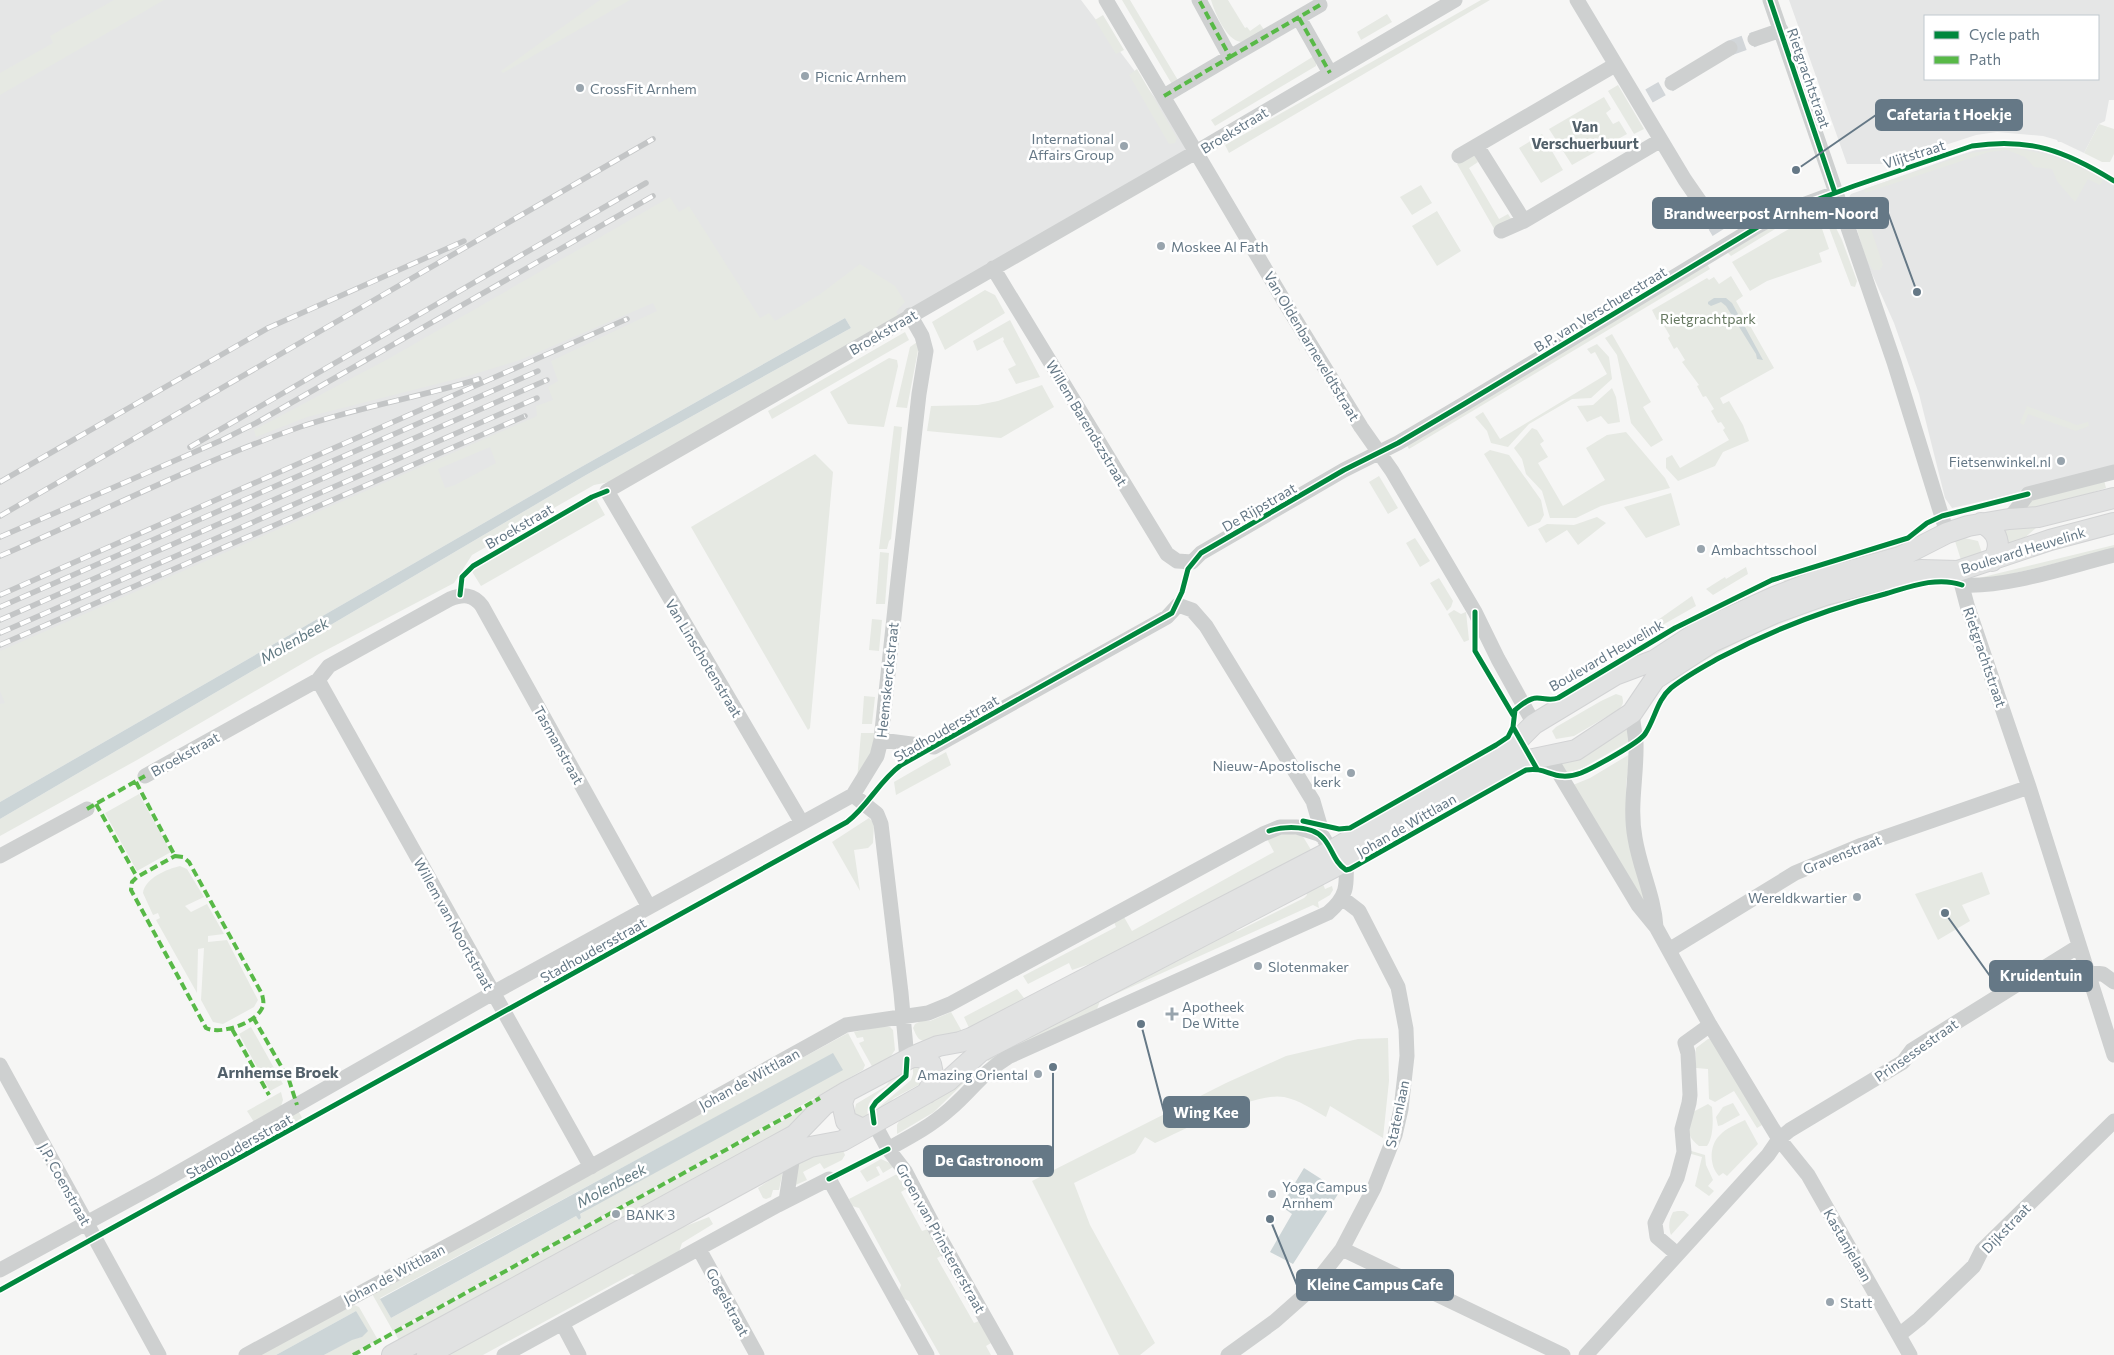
<svg xmlns="http://www.w3.org/2000/svg" width="2114" height="1355" viewBox="0 0 2114 1355" font-family="Commissioner,sans-serif">
	<rect width="100%" height="100%" fill="#f6f6f5"/>
	<!-- built -->
	<path fill="#e5e6e6" fill-rule="evenodd" d="M0 0H1081L1196 152 898 316 864 271 0 784Z
		M1789 0H2114V100H2109L2105 121 2099 124 2084 153 2061 142H2058L2057 140 2043 136 1997 132 1976 135 1887 164H1847ZM1925 16H2098V79H1925Z
		M2000 147H2025L2072 157 2114 183V467L2021 490 2019 493 1952 508 1945 498 1919 394 1894 323 1868 265 1848 199 1851 194 1960 155 1976 150Z"/>
	<!-- green -->
	<path fill="#e6e9e3" fill-rule="evenodd" d="M114 0H164L0 95V73L53 43 50 36Z
		M600 0H630L503 73 501 71Z
		M1122 0H1130L1179 82 1173 86Z
		M1211 0H1228L1245 28 1247 27 1250 31 1260 24 1265 31 1241 42C1226 40 1215 13 1211 0Z
		M1481 0H1490L1229 153 1225 145Z
		M1387 14 1392 22 1361 40 1357 32Z
		M1103 15 1124 50 1116 54 1095 20Z
		M1314 56 1316 60V66L1215 126 1211 120Z
		M1137 69 1177 138 1175 143 1169 144 1129 75Z
		M1618 85 1644 129 1634 134 1608 91Z
		M1604 97 1611 109 1606 113 1613 124 1619 121 1627 134 1572 165 1549 129Z
		M2099 124 2114 129V154L2110 162H2102L2084 153Z
		M1542 134 1563 170 1541 183 1519 148Z
		M2006 148C2043 150 2072 163 2104 179L2100 185 2088 179 2075 202 2057 181 2052 169 2034 167 2025 157 2015 153 2007 150 1989 152 1865 193 1864 189 1971 153Z
		M1474 154 1478 162 1469 168 1499 219 1508 214 1513 222 1496 232 1457 164Z
		M1421 185 1432 203 1412 215 1400 197Z
		M670 197 679 212 689 206 760 318 769 313 775 321 819 295 860 264 895 286 905 302 896 312 900 317 614 481 594 485 472 555 454 583 317 655 137 760 0 836V819L586 475 851 328 845 318 574 471 0 802V704L5 703 0 691V651L537 416 536 406 553 400 548 387 558 381 551 361 657 311 653 303 520 360 468 376 307 417 256 437 254 430 388 359ZM490 447 496 463 455 485 445 488 438 469Z
		M1861 199 1883 265 1880 270H1873L1866 259 1849 202Z
		M1813 208 1814 210 1790 220 1731 256 1727 252 1789 217Z
		M1437 211 1461 251 1437 266 1412 226Z
		M1827 214H1829L1842 240 1857 281 1855 287 1851 286 1825 217Z
		M1813 218 1819 220 1829 249 1819 253 1822 262 1767 281 1750 291 1732 262 1789 229Z
		M1707 264 1710 269 1409 449 1406 444Z
		M1731 276 1743 296 1736 301 1774 368 1720 398 1723 404 1729 401 1743 425 1749 441 1723 452 1715 466 1678 481 1666 468V458L1672 455 1680 468 1729 440 1723 430 1725 428 1721 422 1718 423 1711 411 1714 409 1706 396 1703 397 1697 386 1699 385 1682 362 1685 360 1677 347 1674 349 1668 338 1670 336 1660 319 1657 320 1652 310 1707 278 1709 280 1714 277 1719 284Z
		M985 290 995 295 1005 313 945 350 932 322Z
		M1010 320 1040 377 1016 384 1008 369 1016 365 1003 341 1004 340 1003 337 977 351 973 341Z
		M905 332 909 340 772 419 768 411Z
		M1612 334 1651 402 1643 407 1663 440 1651 447 1631 423 1617 355 1605 338Z
		M920 340 907 408 896 407 910 347Z
		M1597 344 1609 357 1612 379 1591 398 1572 399 1529 424 1508 447 1491 443 1487 431 1475 417 1483 412 1500 439 1607 374 1595 352 1591 354 1587 349Z
		M889 358 897 360 898 366 884 427 848 424 830 392Z
		M1042 385 1054 407 1001 438 927 431 931 406 978 405 998 401Z
		M1612 388 1616 397 1620 422 1608 424 1601 416 1587 422 1577 406 1593 405Z
		M2027 406 2077 425 2088 422 2089 426 2076 431 2028 414 2024 425 2020 423Z
		M894 426 902 427 891 539 889 541 887 549H879Z
		M1532 428 1537 430 1544 441 1540 444 1548 457 1538 463 1563 506 1605 480 1586 448 1607 435 1626 432 1665 478 1670 488 1601 506 1576 518H1550L1542 491 1526 474 1522 459 1514 448Z
		M1490 450 1509 455 1541 500 1544 515 1540 522 1528 527 1484 454Z
		M815 454 833 472 810 728 808 730 691 527Z
		M1379 476 1398 508 1388 514 1369 482Z
		M2104 480 2106 488 2038 510 2023 508 2034 497Z
		M1671 493 1680 525 1646 538 1624 507Z
		M596 499 605 515 481 586 471 570Z
		M2114 508 2036 528C2026 536 2019 544 2007 549L2002 530Z
		M1597 517 1606 523 1578 545 1567 530 1546 543 1538 529 1547 524 1574 525Z
		M1960 537 1978 541 1982 553 1962 563 1954 538Z
		M1415 538 1430 561 1420 567 1406 543Z
		M1909 540 1911 546 1786 586 1783 580Z
		M2114 545V549L1982 581 1979 578Z
		M880 552 889 553 885 604H876Z
		M1746 567 1748 574 1713 595 1706 589 1725 577 1726 579Z
		M1920 577 1921 581C1835 601 1746 629 1673 681L1670 677 1703 655 1799 610Z
		M1439 578 1453 601 1451 607 1447 611 1430 583Z
		M1692 596 1696 606 1659 627 1655 622Z
		M1454 610 1461 614 1466 612 1469 640 1464 642 1448 614Z
		M872 619 882 620 879 651 869 650Z
		M1616 694 1622 696C1624 703 1623 705 1618 710L1574 736 1556 739 1552 731 1556 727 1601 701Z
		M864 696 875 697 872 724H862Z
		M1624 728 1628 731 1630 741 1581 769 1566 773 1559 761Z
		M861 733H876L875 746 857 780Z
		M946 752 951 765 896 795 894 782Z
		M1630 754 1626 785 1627 828 1648 908 1573 785 1590 778Z
		M139 794 171 852 137 871 105 813Z
		M869 818 874 823 873 843 868 848 854 850 860 891 832 842Z
		M1285 833 1302 835 1313 853 1125 952 1072 970 1069 963 1028 984 1023 976 1116 927 1114 922 1124 917 1132 931 1274 852 1266 837Z
		M180 866 187 869 204 897 185 906 191 912 207 904 224 934 208 936V942L227 940 258 1000 254 1007 223 1024 213 1022 201 1000 204 948 198 949 197 993 156 920 160 918 158 913 153 915 143 893C145 878 167 869 180 866Z
		M1982 872 1990 894 1962 905 1970 921 1938 940 1915 894Z
		M1323 884 1325 889 1332 886 1333 890 1330 895 1318 902 1319 908 1313 905 1100 1001 1097 1009 988 1061 985 1055 1214 934 1238 931 1304 898 1307 895 1304 888Z
		M1017 989 1024 998 971 1032 964 1017Z
		M951 1012 964 1035C954 1037 928 1045 919 1039 916 1036 915 1032 913 1028L915 1024 921 1021H930Z
		M883 1026 890 1027 893 1030 895 1050 889 1059 874 1070 859 1043 864 1041 863 1037 857 1038 854 1032Z
		M251 1027 283 1084 270 1091 239 1034Z
		M848 1033 865 1065 863 1070 718 1153 393 1331 371 1292ZM833 1054 579 1215 581 1218 579 1220 576 1216 391 1318 380 1298Z
		M1388 1038 1389 1081 1383 1138 1330 1106 1326 1117C1312 1109 1299 1100 1284 1097 1255 1091 1184 1130 1155 1143L1145 1137 1135 1153 1074 1183 1090 1225 1155 1343 1140 1355H1119L1032 1181 1226 1083 1286 1056 1358 1039Z
		M1708 1039H1711L1762 1125 1757 1128 1734 1091 1715 1102 1709 1099 1708 1069 1696 1068V1048Z
		M980 1061 982 1065 934 1112 897 1134V1125L901 1117Z
		M913 1065 918 1066 925 1072 924 1082 894 1098 877 1116 878 1108 911 1080 913 1074Z
		M905 1066C898 1085 871 1092 868 1107 867 1111 868 1116 868 1120L861 1121 854 1113 856 1104 886 1086 896 1071Z
		M281 1092 283 1100 281 1106 254 1122 247 1111Z
		M819 1101 804 1120 402 1346 395 1333 610 1215 616 1216 619 1210Z
		M1733 1103 1740 1115 1722 1125 1718 1126 1716 1117 1723 1107Z
		M1708 1104 1712 1107C1713 1118 1714 1136 1707 1146H1699C1686 1136 1688 1129 1691 1113Z
		M298 1110 302 1118 263 1140V1129Z
		M1745 1120 1758 1144 1727 1176 1723 1173 1719 1176C1709 1166 1709 1145 1720 1135 1726 1128 1737 1124 1745 1120Z
		M842 1148 845 1155 842 1160 824 1169 820 1163 803 1172 807 1180 791 1187 798 1164 803 1158Z
		M1688 1150 1705 1155 1706 1165 1713 1180 1708 1186 1714 1191 1709 1196 1695 1186 1702 1157 1688 1153Z
		M881 1159 892 1164 893 1167 883 1173 879 1166 876 1167 880 1175 867 1182 860 1171Z
		M783 1171 779 1190H773L771 1197 766 1199 763 1198 758 1188Z
		M897 1174 906 1189 901 1192 922 1231 928 1229 943 1255 937 1258 974 1323 979 1321 991 1343 986 1346 991 1355H940L909 1301 902 1298 899 1291 901 1285 859 1208 852 1206 849 1199Z
		M1678 1211H1684L1689 1215 1671 1235C1668 1226 1669 1220 1673 1212Z
		M709 1217 713 1224 682 1243 678 1255 639 1276 632 1274 483 1355H437L645 1242Z
		M354 1305 359 1307 378 1340 351 1355H324L352 1339 362 1337 356 1311 276 1355H256Z"/>
	<!-- water -->
	<path fill="#ccd5d7" d="M1714 298H1726L1732 303 1763 360 1757 359 1756 354 1726 306 1721 302 1711 306 1708 304V302Z
		M845 318 851 328 586 475 0 819V802L574 471Z
		M833 1053 843 1070 580 1214 581 1218 579 1220 576 1216 391 1318 380 1299Z
		M1304 1168 1340 1191 1293 1264 1270 1252 1292 1214 1281 1206Z
		M356 1311 368 1331 362 1337 352 1340 324 1355H276Z"/>
	<g fill="none" stroke-linecap="round" stroke-linejoin="round">
		<!-- minor-tunnel -->
		<path stroke="#d2d6d9" stroke-width="15" stroke-dasharray="15 8" stroke-linecap="butt" d="M1730 48 1755 39
			M1649 96 1672 83
			M1703 206 1719 232"/>
		<!-- secondary casing -->
		<g stroke="#d2d3d4" stroke-width="22">
			<path id="secondary" d="M1981 523C1998 530 2003 546 1992 561
				M912 1057H922L931 1064 934 1079 927 1093
				M846 1092 842 1103 846 1121 863 1129
				M392 1355 795 1135 824 1105 846 1092 912 1057 938 1046 960 1042 971 1038 1331 851 1512 746 1534 724 1615 675 1655 660 1701 630 1774 597 1818 580 1900 557 1947 533 1968 526 2009 519 2038 517 2114 498
				M427 1355 793 1155 810 1147 842 1141 874 1123 948 1081 980 1052 1346 861 1514 763 1576 750 1632 713 1655 679 1712 642 1775 613 1825 595 1921 570 1958 571 2050 540 2114 523"/>
		</g>
		<!-- minor -->
		<path stroke="#ced0d0" stroke-width="15" d="M1106 0 1290 311 1361 427 1392 471 1475 612 1498 659 1534 724
			M1577 0 1685 180 1703 206
			M1770 0 1894 362 1947 533
			M1299 18 1330 73
			M1755 39 1781 30
			M1230 57 1320 5
			M1672 83 1730 48
			M1164 96 1230 57 1199 0
			M1477 146 1524 221
			M1459 156 1615 65
			M1501 231 1524 221 1661 140
			M993 268 1167 554 1177 561 1192 562 1201 553 1344 470 1398 443 1464 404 1753 229 1781 213 1835 193
			M2009 519 2028 494 2114 472
			M1958 571 1967 605 2029 787 2114 1055
			M1962 585C2007 588 2069 566 2114 555
			M318 680 591 1167
			M1632 713C1633 723 1635 733 1636 743 1637 775 1629 806 1635 838 1640 869 1654 896 1656 927
			M881 740 934 747 1167 617 1178 605 1192 610 1206 626 1313 801 1320 825 1319 834
			M1548 755 1638 905 1656 927 1710 1025 1779 1139 1808 1175 1910 1355
			M145 776 318 680 329 666 450 599C463 594 473 594 482 606L649 907
			M853 795 877 814 881 824 901 993 907 1059
			M802 823 607 491 1196 152 1455 0
			M0 856 87 809
			M1669 950 1795 873 1862 845 2029 787
			M2086 972 2103 974 2114 982
			M0 1065 159 1355
			M874 1123 888 1149 905 1171 940 1238 1006 1355
			M888 1149C910 1137 931 1126 950 1109 972 1090 982 1073 1008 1057L1328 913C1348 896 1347 885 1346 861
			M786 1201 793 1155
			M699 1249 757 1355
			M1342 1249 1563 1355
			M1677 1254 1657 1237 1655 1223 1677 1178 1684 1152 1682 1129 1689 1103 1690 1095 1688 1053 1685 1043 1710 1025
			M0 1270 158 1184 493 993 853 795 877 756 881 740 897 589 919 394 926 351 922 336 910 315
			M562 1323 579 1355
			M1899 1335 1919 1319 1974 1266 1982 1250 2114 1121
			M246 1355 473 1232 846 1025 928 1013 950 1004 1263 834 1280 827H1297L1319 834 1323 837 1331 851
			M504 1355 778 1205 829 1179 927 1355
			M1228 1355 1275 1321 1310 1290 1342 1249 1374 1188 1395 1135 1401 1109 1407 1056 1406 1029 1398 987 1359 911 1342 898
			M1586 1355 1768 1155 1779 1139 1790 1130 1903 1062 1912 1050 2079 946"/>
		<!-- secondary -->
		<use href="#secondary" stroke="#e1e2e2" stroke-width="20"/>
		<!-- rail casing -->
		<g stroke="#c3c5c6" stroke-width="5.5">
			<path id="rail" d="M190 447 646 183
				M0 482 268 328 464 241
				M0 516 653 139
				M0 537 222 440 256 423 653 196
				M0 556C100 513 197 463 300 427 359 407 420 397 479 379
				M0 595 627 319
				M0 607 538 371
				M0 620 547 380
				M0 633 537 398
				M0 645 525 416"/>
		</g>
		<!-- rail -->
		<use href="#rail" stroke="#fff" stroke-width="4" stroke-dasharray="11" stroke-linecap="butt"/>
		<!-- quiet -->
		<path stroke="#58b947" stroke-width="4" stroke-dasharray="8 4" stroke-linecap="butt" d="M1299 18 1330 73
			M1230 57 1320 5
			M1164 96 1230 57 1199 0
			M136 782 175 856
			M96 804 137 877
			M87 809 145 776
			M175 856 183 857 189 862 262 994C263 999 265 1004 261 1010 253 1024 220 1035 206 1028L131 890 132 882 137 877Z
			M253 1017 289 1080 297 1105
			M232 1029 269 1095
			M353 1355 820 1098"/>
		<!-- cycleway casing -->
		<g stroke="#fff" stroke-width="8">
			<path id="cycleway" d="M1770 0 1835 193
				M460 595 462 577 473 566 592 497 607 491
				M1475 612V651L1513 715
				M1537 769 1513 727 1515 710C1521 705 1529 698 1537 698 1545 698 1550 701 1558 698L1675 628 1772 580 1908 538 1927 523 1942 516 2028 494
				M1303 821 1339 829 1350 828 1496 745 1508 737 1513 727
				M1269 831C1284 826 1314 825 1324 839 1333 850 1334 862 1346 870L1350 869 1526 770C1548 766 1554 783 1581 773 1593 768 1639 743 1645 734 1655 719 1657 700 1671 688 1686 676 1703 667 1719 658 1772 630 1827 609 1885 594 1909 587 1937 576 1962 585
				M874 1123 872 1108 876 1102 906 1076 907 1059
				M829 1179 888 1149
				M0 1290 847 822C868 806 879 781 901 765L1172 613 1182 592 1188 569 1201 553 1344 470 1398 443 1464 404 1781 213 1854 186 1972 146C2029 137 2066 151 2114 181"/>
		</g>
		<!-- cycleway -->
		<use href="#cycleway" stroke="#00873e" stroke-width="5"/>
	</g>
	<!-- markers -->
	<g fill="#98a4ad" stroke="#fff" stroke-width="2">
		<circle cx="805" cy="76" r="5"/>
		<circle cx="580" cy="88" r="5"/>
		<circle cx="1124" cy="146" r="5"/>
		<circle cx="1161" cy="246" r="5"/>
		<circle cx="2061" cy="461" r="5"/>
		<circle cx="1701" cy="549" r="5"/>
		<circle cx="1351" cy="773" r="5"/>
		<circle cx="1857" cy="897" r="5"/>
		<circle cx="1258" cy="966" r="5"/>
		<path d="M1169.5 1006.5h5v5h5v5h-5v5h-5v-5h-5v-5h5z"/>
		<circle cx="1038" cy="1074" r="5"/>
		<circle cx="1272" cy="1194" r="5"/>
		<circle cx="616" cy="1214" r="5"/>
		<circle cx="1830" cy="1302" r="5"/>
	</g>
	<g text-anchor="middle" dominant-baseline="central" stroke-width="5" stroke-linejoin="round" paint-order="stroke">
		<!-- poi labels -->
		<g font-size="14" fill="#657886" stroke="#fff" text-anchor="start">
			<text x="815" y="76">Picnic Arnhem</text>
			<text x="590" y="88">CrossFit Arnhem</text>
			<text x="1114" y="138" text-anchor="end">International<tspan x="1114" dy="16">Affairs Group</tspan></text>
			<text x="1171" y="246">Moskee Al Fath</text>
			<text x="2051" y="461" text-anchor="end">Fietsenwinkel.nl</text>
			<text x="1711" y="549">Ambachtsschool</text>
			<text x="1341" y="765" text-anchor="end">Nieuw-Apostolische<tspan x="1341" dy="16">kerk</tspan></text>
			<text x="1847" y="897" text-anchor="end">Wereldkwartier</text>
			<text x="1268" y="966">Slotenmaker</text>
			<text x="1182" y="1006">Apotheek<tspan x="1182" dy="16">De Witte</tspan></text>
			<text x="1028" y="1074" text-anchor="end">Amazing Oriental</text>
			<text x="1282" y="1186">Yoga Campus<tspan x="1282" dy="16">Arnhem</tspan></text>
			<text x="626" y="1214">BANK 3</text>
			<text x="1840" y="1302">Statt</text>
		</g>
		<!-- street labels -->
		<g font-size="14" fill="#657886" stroke="#fff">
			<text transform="translate(1809 78) rotate(71)">Rietgrachtstraat</text>
			<text transform="translate(1234 130) rotate(-31)">Broekstraat</text>
			<text transform="translate(1914 154) rotate(-18)">Vlijtstraat</text>
			<text transform="translate(1600 309) rotate(-31)">B.P. van Verschuerstraat</text>
			<text transform="translate(883 332) rotate(-30)">Broekstraat</text>
			<text transform="translate(1312 346) rotate(59)">Van Oldenbarneveldtstraat</text>
			<text transform="translate(1087 423) rotate(59)">Willem Barendszstraat</text>
			<text transform="translate(1259 507) rotate(-30)">De Rijpstraat</text>
			<text transform="translate(519 526) rotate(-30)">Broekstraat</text>
			<text transform="translate(2023 550) rotate(-17)">Boulevard Heuvelink</text>
			<text transform="translate(1606 655) rotate(-30)">Boulevard Heuvelink</text>
			<text transform="translate(1985 657) rotate(71)">Rietgrachtstraat</text>
			<text transform="translate(704 658) rotate(59)">Van Linschotenstraat</text>
			<text transform="translate(887 680) rotate(-84)">Heemskerckstraat</text>
			<text transform="translate(946 728) rotate(-30)">Stadhoudersstraat</text>
			<text transform="translate(559 745) rotate(61)">Tasmanstraat</text>
			<text transform="translate(185 754) rotate(-29)">Broekstraat</text>
			<text transform="translate(1406 825) rotate(-30)">Johan de Wittlaan</text>
			<text transform="translate(1842 854) rotate(-22)">Gravenstraat</text>
			<text transform="translate(454 924) rotate(61)">Willem van Noortstraat</text>
			<text transform="translate(593 950) rotate(-29)">Stadhoudersstraat</text>
			<text transform="translate(1916 1050) rotate(-35)">Prinsessestraat</text>
			<text transform="translate(749 1079) rotate(-29)">Johan de Wittlaan</text>
			<text transform="translate(1397 1114) rotate(-78)">Statenlaan</text>
			<text transform="translate(239 1146) rotate(-29)">Stadhoudersstraat</text>
			<text transform="translate(65 1184) rotate(61)">J.P. Coenstraat</text>
			<text transform="translate(2006 1228) rotate(-46)">Dijkstraat</text>
			<text transform="translate(941 1238) rotate(61)">Groen van Prinstererstraat</text>
			<text transform="translate(1848 1245) rotate(60)">Kastanjelaan</text>
			<text transform="translate(394 1274) rotate(-28)">Johan de Wittlaan</text>
			<text transform="translate(728 1302) rotate(62)">Gogelstraat</text>
		</g>
		<!-- park labels -->
		<g font-size="14" fill="#657860" stroke="#fff">
			<text x="1708" y="318">Rietgrachtpark</text>
		</g>
		<!-- neighbourhood labels -->
		<g font-size="15" font-weight="bold" fill="#53616b" stroke="#fff">
			<text x="1585" y="126">Van<tspan x="1585" dy="17">Verschuerbuurt</tspan></text>
		</g>
		<!-- water labels -->
		<g font-size="15" font-style="italic" fill="#617982" stroke="#fff">
			<text transform="translate(294 640) rotate(-30)">Molenbeek</text>
			<text transform="translate(611 1185) rotate(-28)">Molenbeek</text>
		</g>
		<!-- quarter labels -->
		<g font-size="16" font-weight="bold" fill="#53616b" stroke="#fff">
			<text x="278" y="1071">Arnhemse Broek</text>
		</g>
	</g>
	<!-- callouts -->
	<path fill="none" stroke="#657886" stroke-width="2" d="M1796 170L1876 115M1917 292L1888 213M1945 913L1990 976M1141 1024L1164 1112M1053 1067L1053 1161M1270 1219L1297 1285"/>
	<g fill="#657886" stroke="#fff" stroke-width="2">
		<circle cx="1796" cy="170" r="5"/>
		<circle cx="1917" cy="292" r="5"/>
		<circle cx="1945" cy="913" r="5"/>
		<circle cx="1141" cy="1024" r="5"/>
		<circle cx="1053" cy="1067" r="5"/>
		<circle cx="1270" cy="1219" r="5"/>
	</g>
	<g fill="#657886" stroke="#657886" stroke-width="2">
		<rect x="1876" y="100" width="146" height="30" rx="5"/>
		<rect x="1653" y="198" width="235" height="30" rx="5"/>
		<rect x="1990" y="961" width="102" height="30" rx="5"/>
		<rect x="1164" y="1097" width="85" height="30" rx="5"/>
		<rect x="924" y="1146" width="129" height="30" rx="5"/>
		<rect x="1297" y="1270" width="156" height="30" rx="5"/>
	</g>
	<g font-size="15" text-anchor="middle" font-weight="bold" fill="#fff">
		<text x="1949" y="120">Cafetaria t Hoekje</text>
		<text x="1771" y="219">Brandweerpost Arnhem-Noord</text>
		<text x="2041" y="981">Kruidentuin</text>
		<text x="1206" y="1118">Wing Kee</text>
		<text x="989" y="1166">De Gastronoom</text>
		<text x="1375" y="1290">Kleine Campus Cafe</text>
	</g>
	<!-- legend -->
	<rect x="1924" y="15" width="175" height="65" fill="#ffffff" stroke="#c1c9cf"/>
	<rect x="1934" y="31" width="25" height="8" fill="#00873e" stroke="#c1c9cf"/>
	<text x="1969" y="40" font-size="15" fill="#657886">Cycle path</text>
	<rect x="1934" y="56" width="25" height="8" fill="#58b947" stroke="#c1c9cf"/>
	<text x="1969" y="65" font-size="15" fill="#657886">Path</text>
</svg>
